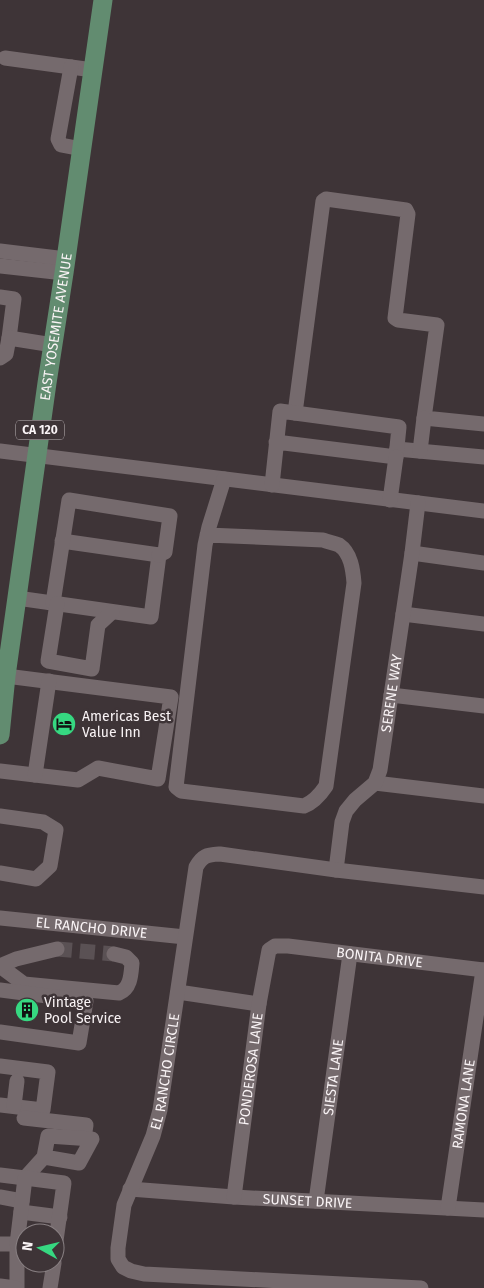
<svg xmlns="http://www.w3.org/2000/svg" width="484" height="1288" viewBox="0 0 484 1288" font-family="'Fira Sans',sans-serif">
	<rect width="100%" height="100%" fill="#3e3437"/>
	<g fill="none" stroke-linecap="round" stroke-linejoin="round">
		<!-- minor-tunnel -->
		<path stroke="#5a5154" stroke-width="15" stroke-dasharray="15 8" stroke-linecap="butt" d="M57 949 114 954"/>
		<!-- minor -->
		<g stroke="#756a6d" stroke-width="15">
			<path d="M5 58 93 70"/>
			<path d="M71 67 58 139 61 145 82 149"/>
			<path d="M0 251 66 259"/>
			<path d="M0 266 64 273"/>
			<path d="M0 297 14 299 9 338"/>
			<path d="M0 358 6 354 9 338 53 345"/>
			<path d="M295 413 323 201 326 199 406 210 408 214 395 318 398 320 437 325 424 418 484 424"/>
			<path d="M397 449 484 457"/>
			<path d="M0 451 484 511"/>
			<path d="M420 451 424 418"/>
			<path d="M272 485 280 411 399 427 396 457 276 442"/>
			<path d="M390 500 396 457"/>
			<path d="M207 535 323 540C328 542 334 543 339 545 351 553 353 570 354 583L326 786C320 795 314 802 304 806L181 791 176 787 205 545 209 527 224 479"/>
			<path d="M412 553 484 563"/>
			<path d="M17 598 151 617 159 555 62 541"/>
			<path d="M53 603 69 500 170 516 165 552 159 555"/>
			<path d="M57 604 48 661 92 669 98 625 112 612"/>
			<path d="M403 614 484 624"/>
			<path d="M391 695 484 706"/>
			<path d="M0 771 78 780 98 768 158 779 171 697 6 676"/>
			<path d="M35 775 49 681"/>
			<path d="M375 783 484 796"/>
			<path d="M0 816 43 822 56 830 50 866 36 879 0 873"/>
			<path id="s1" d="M336 870 342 822 346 811 355 800 375 783 380 770 412 553 418 503"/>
			<path id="s2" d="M0 918 185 937"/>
			<path d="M0 966 24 984 119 993C131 988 131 974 132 963L126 957 114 954"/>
			<path d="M0 966 16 959 57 949"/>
			<path d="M0 990 86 1001 79 1043 0 1032"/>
			<path d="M178 992 259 1004"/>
			<path d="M0 1066 48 1072 43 1110 0 1105"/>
			<path d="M14 1106 17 1081"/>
			<path d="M24 1118 86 1125 84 1138"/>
			<path d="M0 1175 25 1178 44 1157 48 1136 92 1139 79 1163 44 1157"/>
			<path id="s3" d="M130 1189 234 1197 484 1210"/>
			<path d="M0 1197 22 1201"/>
			<path id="s4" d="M234 1197 259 1004 269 950 275 946H288L484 970"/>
			<path id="s5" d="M316 1201 350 954"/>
			<path id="s6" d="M448 1208 483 970"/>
			<path d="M21 1212 60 1217"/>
			<path d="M0 1244H17V1288"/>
			<path d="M25 1245 17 1244 25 1178 64 1183 55 1248"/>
			<path d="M0 1286 16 1288"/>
			<path d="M50 1288 54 1263"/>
			<path id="s7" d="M421 1288 144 1274 131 1271 123 1267 118 1259V1248L124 1205 153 1136 160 1110 196 867C203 855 207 855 220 854L336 870 484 887"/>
		</g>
		<!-- major -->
		<path stroke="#628c70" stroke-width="19" id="s8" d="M0 735 6 676 47 383 64 273 103 0"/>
	</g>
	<!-- icons -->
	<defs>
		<g id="hotel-disc" transform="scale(1.25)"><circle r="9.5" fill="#36d881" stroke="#3e3437"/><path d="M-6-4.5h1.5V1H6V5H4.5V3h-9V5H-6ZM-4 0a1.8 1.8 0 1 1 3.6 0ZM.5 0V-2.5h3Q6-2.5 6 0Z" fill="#111"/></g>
		<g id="building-disc" transform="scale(1.25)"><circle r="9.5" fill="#36d881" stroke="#3e3437"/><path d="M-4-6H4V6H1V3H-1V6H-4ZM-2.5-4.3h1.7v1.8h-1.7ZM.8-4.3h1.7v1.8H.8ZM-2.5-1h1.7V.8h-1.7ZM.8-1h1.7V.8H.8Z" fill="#111"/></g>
	</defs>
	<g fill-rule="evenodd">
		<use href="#hotel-disc" x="64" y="724"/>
		<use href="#building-disc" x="27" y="1010"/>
	</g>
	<g text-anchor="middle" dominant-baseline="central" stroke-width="5" stroke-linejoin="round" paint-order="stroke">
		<!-- shield labels -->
		<rect fill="#3e3437" stroke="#c1babc" stroke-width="1" x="16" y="420.5" width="48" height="19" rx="4"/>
		<g font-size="12" font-weight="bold" fill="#f9f3f5">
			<text x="40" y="430">CA 120</text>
		</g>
		<!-- street labels -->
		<g font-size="14" fill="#f9f3f5" stroke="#3e3437">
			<text stroke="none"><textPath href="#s8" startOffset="412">EAST YOSEMITE AVENUE</textPath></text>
			<text stroke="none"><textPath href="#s1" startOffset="192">SERENE WAY</textPath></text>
			<text stroke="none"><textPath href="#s2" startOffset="92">EL RANCHO DRIVE</textPath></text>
			<text stroke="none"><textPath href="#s4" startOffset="362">BONITA DRIVE</textPath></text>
			<text stroke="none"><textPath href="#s4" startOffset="129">PONDEROSA LANE</textPath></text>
			<text stroke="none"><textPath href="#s7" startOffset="504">EL RANCHO CIRCLE</textPath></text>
			<text stroke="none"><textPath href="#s5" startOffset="125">SIESTA LANE</textPath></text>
			<text stroke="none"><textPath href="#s6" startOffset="105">RAMONA LANE</textPath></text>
			<text stroke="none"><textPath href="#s3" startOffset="178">SUNSET DRIVE</textPath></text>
		</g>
		<!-- poi labels -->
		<g font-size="14" fill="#f9f3f5" stroke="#3e3437" text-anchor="start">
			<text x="82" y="716">Americas Best<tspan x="82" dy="16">Value Inn</tspan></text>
			<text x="44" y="1002">Vintage<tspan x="44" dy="16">Pool Service</tspan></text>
		</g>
	</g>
	<!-- north arrow -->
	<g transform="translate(40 1248) rotate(278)"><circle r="24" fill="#3e3437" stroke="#898083"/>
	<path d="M0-4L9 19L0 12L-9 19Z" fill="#36d881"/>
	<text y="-8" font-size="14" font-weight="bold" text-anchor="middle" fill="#f9f3f5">N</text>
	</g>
</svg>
